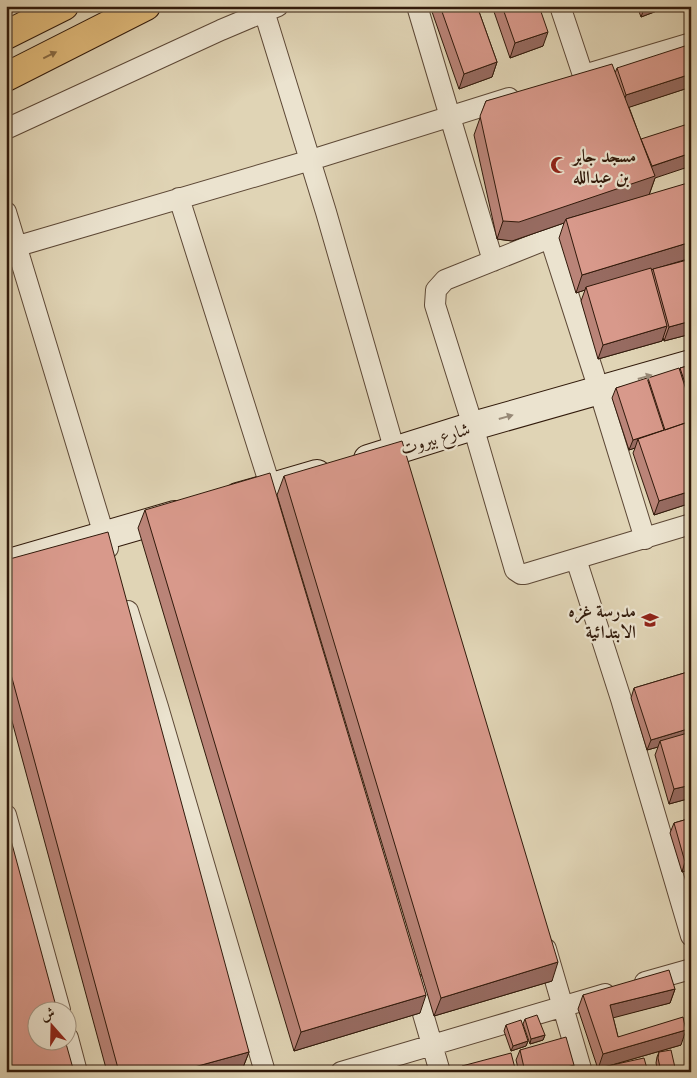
<svg xmlns="http://www.w3.org/2000/svg" width="697" height="1078" viewBox="0 0 697 1078" font-family="'EB Garamond',Amiri,serif">
	<rect width="100%" height="100%" fill="#e0d4b5"/>
	<filter id="stains"><feTurbulence type="fractalNoise" baseFrequency=".004" numOctaves="4"/><feColorMatrix values="0 0 0 0 .2 0 0 0 0 .09 0 0 0 0 .02 0 0 0 .5 -.17"/></filter>
	<radialGradient id="worn" r=".72"><stop offset=".6" stop-color="#630" stop-opacity="0"/><stop offset="1" stop-color="#630" stop-opacity=".3"/></radialGradient>
	<g fill="none" stroke-linecap="round" stroke-linejoin="round">
		<!-- street casing -->
		<g stroke="#5d4836" stroke-width="22">
			<path id="street" d="M417 6 493 261
				M560 6 583 75
				M264 11 326 212 398 462
				M587 74 691 43
				M6 129 221 30 278 6
				M179 198 274 498
				M6 212 108 548
				M586 227 550 238 445 280 436 290 435 305 473 426 515 570 521 574H525L691 524
				M550 238 599 390 645 539
				M18 246 311 160 509 98
				M576 559 621 699 691 936
				M128 611 158 707 265 1072
				M6 815 60 1010
				M546 949 582 1072
				M645 982 691 969
				M414 983 440 1072
				M68 1038 77 1072
				M341 1072 605 994"/>
		</g>
		<!-- secondary casing -->
		<g stroke="#311a0b" stroke-width="30">
			<path id="secondary" d="M368 459 473 426 691 364
				M238 497 317 474
				M6 564 175 515"/>
		</g>
		<!-- highway casing -->
		<g stroke="#311a0b" stroke-width="30">
			<path id="highway" d="M6 35 64 6
				M6 77 146 6"/>
		</g>
		<!-- street -->
		<use href="#street" stroke="#ebe3cf" stroke-width="20"/>
		<!-- secondary -->
		<use href="#secondary" stroke="#ebe3cf" stroke-width="28"/>
		<!-- highway -->
		<use href="#highway" stroke="#e0ba7a" stroke-width="28"/>
	</g>
	<!-- wall -->
	<path fill="#ba8478" stroke="#311a0b" d="M430 6H477L497 62 492 77 459 89Z
		M492 6H539L543 46 510 58Z
		M637 6H670L641 17Z
		M617 68 691 87 629 107 655 178 649 195 691 259V334L664 341 663 338 662 341 598 359 581 301 585 290 576 293 559 238 564 223 512 241 497 239 474 135 486 101 615 73Z
		M691 365V503L654 515 633 453 635 448 629 450 612 398 616 388 648 380V378L680 370V368Z
		M284 476 552 981 434 1016 277 495Z
		M145 510 420 1013 294 1051 138 528Z
		M6 560 249 1052 242 1070 237 1072H107L6 699Z
		M691 671V798L669 804 655 755 658 747 647 750 631 698 634 688Z
		M691 818V869L682 872 670 833 674 823Z
		M675 989 670 1003 613 1017 618 1037 681 1045 598 1069 578 1009 583 995Z
		M525 1019 545 1035 543 1040 530 1044 523 1024Z
		M506 1025 528 1041 526 1046 511 1051 504 1031Z
		M520 1050 574 1065 572 1071 573 1072H519L516 1060Z
		M659 1052 676 1072H658L656 1063 657 1057Z
		M462 1066 516 1072H460Z"/>
	<!-- shaded-wall -->
	<path fill="#976b61" stroke="#311a0b" d="M575 6H584L574 10Z
		M645 6H670L641 17Z
		M548 32 543 46 510 58 515 43Z
		M497 62 492 77 459 89 464 74Z
		M691 74V87L621 110 626 95Z
		M691 153V166L655 178 649 195 566 219 564 223 512 241 497 239 503 221 650 167Z
		M691 242V258L587 289 586 287 585 290 576 293 582 275Z
		M691 321V334L664 341 669 327Z
		M667 326 662 341 598 359 603 345Z
		M664 430 638 439 635 448 629 450 633 440Z
		M691 491V503L654 515 659 501Z
		M691 728V737L660 741 658 747 647 750 651 740Z
		M691 785V798L669 804 674 789Z
		M691 860V869L682 872 685 862Z
		M558 962 552 981 434 1016 441 998Z
		M675 989 670 1003 605 1020 610 1005Z
		M426 995 420 1013 294 1051 301 1032Z
		M686 1030 681 1045 598 1069 603 1054Z
		M545 1035 543 1040 530 1044 531 1039Z
		M528 1041 526 1046 511 1051 513 1046Z
		M249 1052 242 1070 237 1072H176Z
		M574 1065 572 1072H551Z"/>
	<!-- building -->
	<path fill="#d8998b" stroke="#311a0b" d="M440 6H477L497 62 464 74Z
		M502 6H539L548 32 515 43Z
		M691 44V74L626 95 617 68Z
		M612 64 655 176 519 222 503 221 480 116 486 101Z
		M691 123V153L652 166 641 139Z
		M691 182V242L582 275 566 219Z
		M691 259V321L669 327 653 269Z
		M651 268 667 326 603 345 586 287Z
		M691 365V401L680 368Z
		M679 368 691 405V421L665 430 648 378Z
		M647 378 664 430 633 440 616 388Z
		M691 421V491L659 501 638 439Z
		M402 441 558 962 441 998 284 476Z
		M270 473 426 995 301 1032 145 510Z
		M108 532 249 1052 176 1072H119L6 656V560Z
		M691 671V728L651 740 634 688Z
		M691 732V785L674 789 660 741Z
		M691 818V860L685 862 674 823Z
		M6 822 57 1010H38V1040H65L74 1072H6Z
		M669 970 675 989 610 1005 618 1037 683 1017 686 1030 603 1054 583 995Z
		M537 1015 545 1035 531 1039 525 1019Z
		M521 1020 528 1041 513 1046 506 1025Z
		M566 1037 574 1065 551 1072H525L520 1050Z
		M671 1050 676 1072H661L658 1058 659 1052Z
		M511 1053 516 1072H464L462 1066Z
		M644 1058 648 1072H604L603 1067Z"/>
	<!-- one-way arrows -->
	<defs><path id="oneway-solid" d="M-6-.8H1V-3.2L6.5 0L1 3.2V.8H-6Z" transform="scale(1.25)"/></defs>
	<use fill="#886a42" href="#oneway-solid" transform="translate(50 55) rotate(-26)"/>
	<g fill="#978977">
		<use href="#oneway-solid" transform="translate(645 377) rotate(-16)"/>
		<use href="#oneway-solid" transform="translate(506 417) rotate(-16)"/>
	</g>
	<!-- icons -->
	<defs>
		<g id="mosque-bare" transform="scale(1.35)"><path d="M3.5-4.9A6 6 0 1 0 3.5 4.9A5 5 0 1 1 3.5-4.9Z" fill="#8f2418" stroke="#ebe3cf" stroke-width="2.5" paint-order="stroke"/></g>
		<g id="school-bare" transform="scale(1.35)"><path d="M0-5L7-2L0 1L-7-2ZM-4 1L0 2.5L4 1V4Q0 6-4 4Z" fill="#8f2418" stroke="#ebe3cf" stroke-width="2.5" paint-order="stroke"/></g>
	</defs>
	<g fill-rule="evenodd">
		<use href="#mosque-bare" x="559" y="165"/>
		<use href="#school-bare" x="650" y="620"/>
	</g>
	<g text-anchor="middle" dominant-baseline="central" stroke-width="4.5" stroke-linejoin="round" paint-order="stroke">
		<!-- poi labels -->
		<g font-size="18" font-weight="bold" fill="#311a0b" stroke="#ebe3cf" text-anchor="start">
			<text x="573" y="155">مسجد جابر<tspan x="573" dy="21">بن عبدالله</tspan></text>
			<text x="636" y="610" text-anchor="end">مدرسة غزه<tspan x="636" dy="21">الابتدائية</tspan></text>
		</g>
		<!-- street labels -->
		<g font-size="18" fill="#311a0b" stroke="#ebe3cf">
			<text transform="translate(435 438) rotate(-17)">شارع بيروت</text>
		</g>
	</g>
	<!-- margin -->
	<rect width="697" height="1078" fill="none" stroke="#e0d4b5" stroke-width="25"/>
	<rect x="8" y="8" width="682" height="1063" fill="none" stroke="#311a0b" stroke-width="2.5"/>
	<rect x="12" y="12" width="672" height="1053" fill="none" stroke="#311a0b"/>
	<!-- north arrow -->
	<g transform="translate(52 1026) rotate(340)"><circle r="24" fill="#ebe3cf" stroke="#a19381"/>
	<path d="M0-4L9 19L0 12L-9 19Z" fill="#8f2418"/>
	<text y="-8" font-size="14" font-weight="bold" text-anchor="middle" fill="#311a0b">ش</text>
	</g>
	<rect width="100%" height="100%" filter="url(#stains)"/>
	<rect width="100%" height="100%" fill="url(#worn)"/>
</svg>
